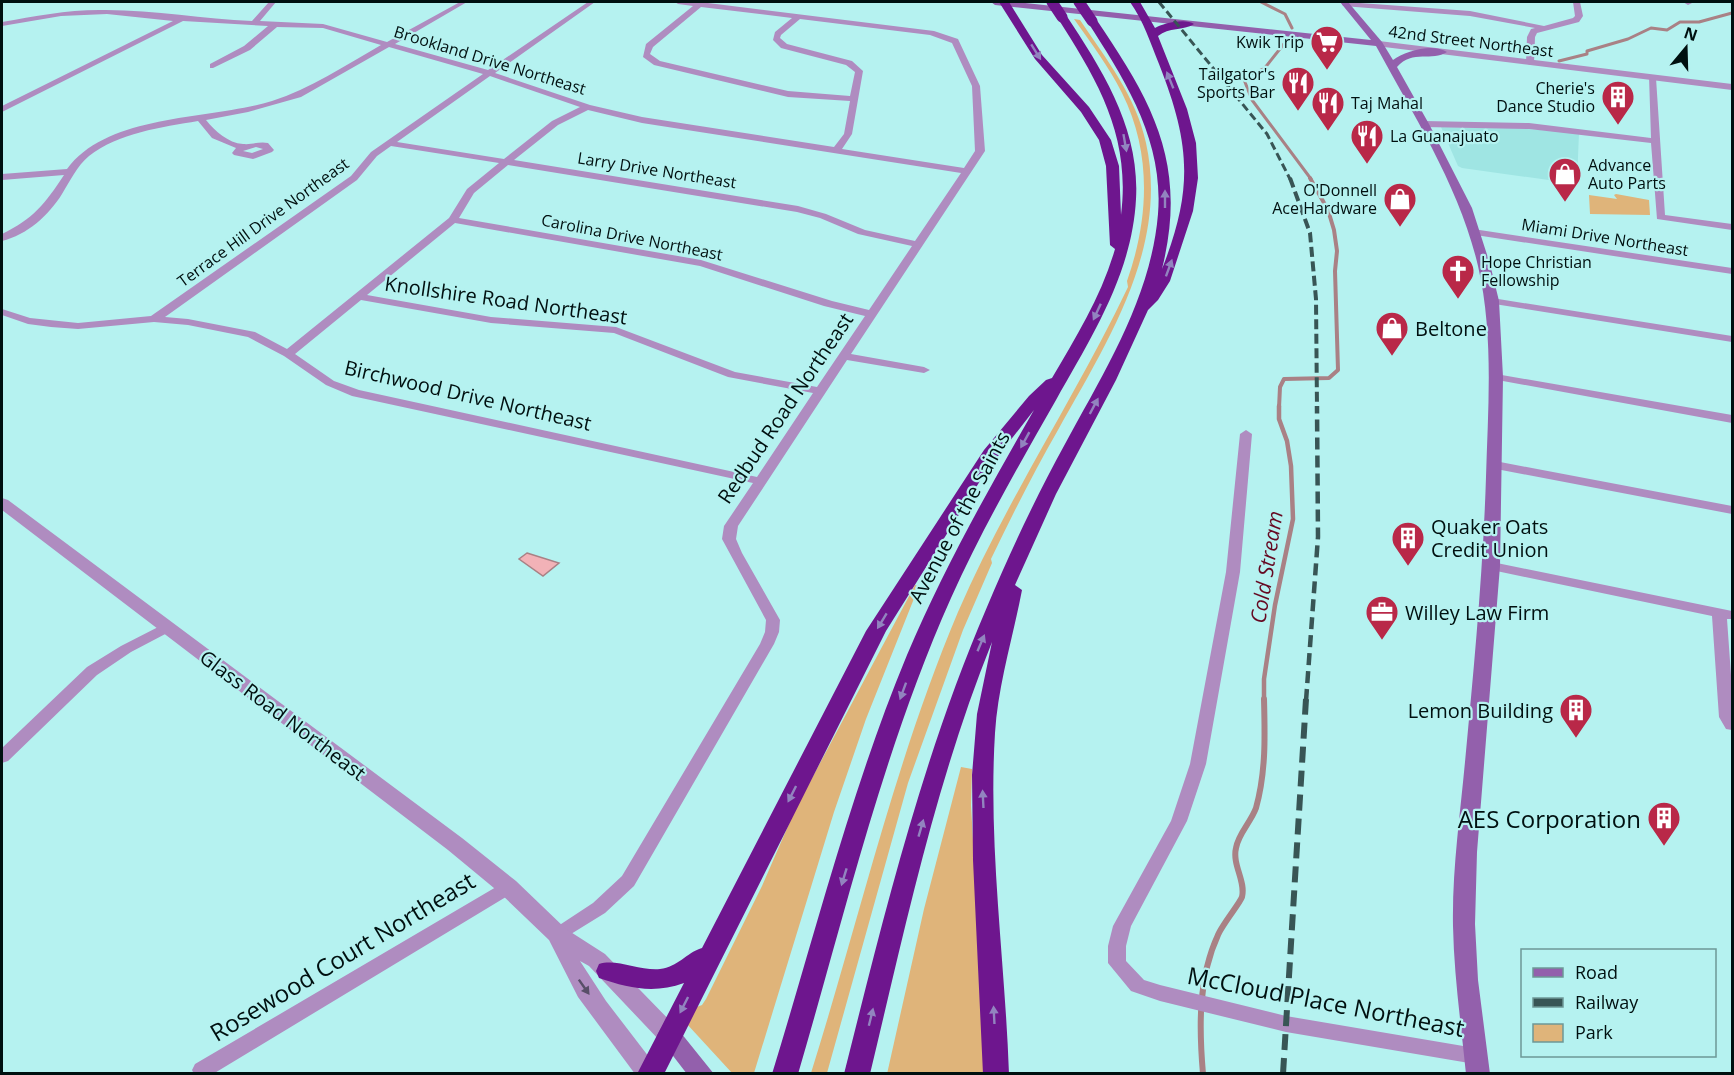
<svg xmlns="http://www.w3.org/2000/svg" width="1734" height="1075" viewBox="0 0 1734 1075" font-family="'Open Sans',sans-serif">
	<rect width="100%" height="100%" fill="#b5f2f0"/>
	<!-- built -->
	<path fill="#9fe5e3" d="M1441 127 1513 128 1579 133 1577 181 1570 183 1462 168 1458 166Z"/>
	<!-- green -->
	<path fill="#dfb47a" d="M1074 19 1080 20C1106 59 1136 96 1146 143 1169 248 1107 342 1058 430 1034 472 1012 515 991 559L992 563 963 630 908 783 827 1073H811C859 920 895 761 958 612 1007 499 1075 398 1128 287L1127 281C1149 219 1152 153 1122 93 1109 67 1091 43 1074 19Z
		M1616 194 1649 200 1650 215 1590 214 1589 195 1617 199 1614 195Z
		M915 585 919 586 866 719 834 812 754 1073H732L686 1023 694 1008 702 1005 706 999 762 886 795 810Z
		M961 767 972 769 971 805 986 1073 887 1074 924 909Z"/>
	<!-- water -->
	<path fill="#f2b2b7" stroke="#a98185" stroke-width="1.5" d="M527 553 559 563 543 576 519 559Z"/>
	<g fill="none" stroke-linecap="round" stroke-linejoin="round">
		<!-- stream-far3 -->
		<path stroke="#a98185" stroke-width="3" d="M1261 2 1285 14 1292 28
			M1287 40 1264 69 1243 77 1252 100 1311 179
			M1559 61 1587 54V51L1628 39 1651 28 1667 30 1680 22H1699L1732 13"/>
		<!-- stream-far2 -->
		<path stroke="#a98185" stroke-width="4" d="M1279 408 1280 387 1284 379 1329 378 1338 370 1335 271 1337 251 1334 230 1328 210 1310 178"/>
		<!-- stream-far1 -->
		<path stroke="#a98185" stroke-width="4.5" d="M1264 701V679L1275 605 1293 519 1291 466 1287 441 1279 419V406"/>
		<!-- stream -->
		<path stroke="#a98185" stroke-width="6" d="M1203 1074C1199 1028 1198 978 1218 935 1222 925 1240 903 1242 897 1246 881 1232 865 1236 848 1238 834 1251 822 1256 808 1266 772 1265 736 1264 699"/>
		<!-- minor -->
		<path fill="#af8cc0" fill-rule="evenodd" d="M269 2H276L260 21 323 24 387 42 460 2H467L395 44 488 70 588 2H595L495 73 590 105 642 117 834 147 844 134 850 101 788 97 654 65 643 57 646 44 693 6 678 4 675 2H700L934 31 958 39 980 86 985 151 851 354 924 367 930 370 924 373 847 360 738 526 736 539 742 553 780 620 779 632 774 644 634 886 605 913 558 942 552 940 549 935 552 930 593 903 622 876 760 644 765 632 766 620 722 539 724 526 753 483 352 396 326 385 284 356 248 337 188 325 154 322 78 329 51 327 28 324 2 315V309L30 318 78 323 151 316 351 176 371 152 483 74 389 47 301 97 248 112 206 120C215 131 228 143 243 144 252 145 259 141 268 143L274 150 272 152 253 159 234 155 232 153 236 148 212 138 198 121C162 127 118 133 89 156 77 166 70 181 62 194 49 215 27 235 2 241V234C33 219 45 204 64 175L2 180V174L67 169C108 113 210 120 272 101 310 89 346 65 381 45L323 28 277 27 250 50 213 68H210V64L244 46 268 26 183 21 2 112V106L173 21 107 14 61 16 2 26V22C36 16 71 9 106 10 155 10 204 19 252 21ZM701 7 792 18 775 32 773 40 781 48 846 65 855 72 850 96 788 91 660 61 650 54 653 47ZM800 19 930 35 952 43 972 86 975 151 964 168 842 149 852 134 863 71 852 61 787 44 780 38 781 35ZM490 76 580 107 552 121 504 159 397 142ZM588 110 642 123 961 173 915 241 865 230 826 214 798 206 514 160 558 125ZM391 146 499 163 467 189 449 218 287 349 255 332 188 319 165 317 357 180 377 156ZM256 147 263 149 252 153 243 151ZM508 165 797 212 820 218 858 234 912 246 869 310 832 301 701 260 459 218 474 193ZM455 223 700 266 824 306 865 316 817 387 735 372 616 327 491 317 367 295ZM361 300 491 323 614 333 728 377 813 393 757 477 359 390 334 381 295 354Z
			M1346 2 1470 11 1544 26 1573 18 1575 16 1573 2H1580L1583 16 1579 22 1537 33 1535 37 1534 63 1530 65 1526 63 1527 37 1531 29 1535 28 1470 16 1343 6 1342 4Z
			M1683 2H1691L1692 3 1688 5Z
			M1649 76 1656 78 1665 215 1732 224V230L1657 219 1651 143 1529 129 1424 127 1420 124 1424 121 1529 123 1651 138Z
			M1473 229 1732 268V274L1469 234V230Z
			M1492 298 1732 336V342L1488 303V299Z
			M1496 374 1732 415V423L1492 379 1490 377 1492 375Z
			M1246 430 1252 434 1240 572 1206 764 1187 821 1131 926 1126 946V961L1144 980 1160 985 1286 1016 1475 1048 1482 1050 1485 1056 1482 1062 1475 1064 1286 1032 1160 1001 1131 991 1108 963V946L1113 926 1171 821 1190 764 1226 572 1240 434Z
			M1495 461 1732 506V514L1491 468 1489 465Z
			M1492 562 1732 611V619H1727L1732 689V730L1726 729 1719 717 1712 616 1487 569 1485 566Z
			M166 623 173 628 171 631 131 652 97 675 8 761 2 763V748L87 667 121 646Z
			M508 880 514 882 517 887 514 892 213 1074H194L192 1070 195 1064Z"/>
		<!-- tertiary -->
		<path fill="#af8cc0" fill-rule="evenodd" d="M1379 41 1732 84V90L1376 46 1374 44Z
			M2 498 8 500 462 838 516 881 566 929 605 954 677 1028 681 1035 677 1042 669 1045 661 1042 589 966 580 961 606 1001 662 1074H635L578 997 549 940 500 893 448 850 2 510Z"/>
		<!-- secondary -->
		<path fill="#9360ac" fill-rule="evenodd" d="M991 2H1015L1371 40 1340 2H1348L1382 42 1393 60C1405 51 1433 43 1447 52 1432 62 1413 49 1397 67L1429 124 1472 208 1490 264 1499 301 1503 377 1500 566 1477 852 1475 924 1478 980 1490 1074H1466C1461 1024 1454 975 1453 926 1452 871 1460 816 1465 762 1474 667 1483 573 1486 477 1488 408 1494 335 1478 266 1460 188 1414 116 1376 46L995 5Z
			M669 1025 677 1028 714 1074H687L657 1035 661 1028Z"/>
		<!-- motorway -->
		<path fill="#6e168e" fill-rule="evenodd" d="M999 2H1009L1042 55 1089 107 1111 140 1119 166 1121 215C1131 136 1098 81 1057 17L1058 15H1066C1103 71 1140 129 1136 199 1132 274 1092 336 1056 400 1019 465 982 529 951 598 883 750 845 914 798 1074H772C815 934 851 790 907 655 943 570 988 490 1034 410L985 473 886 631 664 1074H637L684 983C654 994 628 988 599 978L596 971 599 964C616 958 640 971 660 969 678 967 686 953 702 948L866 631 984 450 1029 396 1046 380 1052 378C1076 337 1102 295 1115 249L1110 245 1106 166 1099 140 1081 112 1035 59Z
			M1130 2H1140L1155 28C1163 23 1186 18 1194 24 1183 31 1169 27 1158 36L1187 109 1196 143 1198 178 1193 211 1170 281 1158 300 1148 310 1116 380 1056 494 1015 585 1022 590C1013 637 998 685 995 733 988 846 1005 960 1009 1074H983L973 860 972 775 977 714 992 642C936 781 905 928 870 1074H844C884 915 922 758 987 607 1010 552 1036 497 1065 444 1104 372 1151 298 1158 214 1164 140 1125 80 1087 21L1088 19H1096C1153 103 1188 164 1162 269 1194 188 1190 143 1159 64 1150 42 1144 22 1130 2Z"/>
		<!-- rail-far3 -->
		<path stroke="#385555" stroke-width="3" stroke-dasharray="8 4" stroke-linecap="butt" d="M1159 2 1267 134 1290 179"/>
		<!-- rail-far2 -->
		<path stroke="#385555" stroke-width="4" stroke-dasharray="10 4.5" stroke-linecap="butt" d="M1290 178 1310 233 1316 299 1317 408"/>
		<!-- rail-far1 -->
		<path stroke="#385555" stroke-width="4.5" stroke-dasharray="12 6" stroke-linecap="butt" d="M1306 701 1318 537 1317 406"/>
		<!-- rail -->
		<path stroke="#385555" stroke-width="6" stroke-dasharray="16 8" stroke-linecap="butt" d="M1283 1074 1306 699"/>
		<!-- motorway-bridge -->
		<path stroke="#6e168e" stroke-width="11" d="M1052 2 1062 17
			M1079 2 1092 21"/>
	</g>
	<!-- one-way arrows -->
	<defs><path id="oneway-solid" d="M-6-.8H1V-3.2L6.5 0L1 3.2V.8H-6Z" transform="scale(1.5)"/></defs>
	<g fill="#9284bf">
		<use href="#oneway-solid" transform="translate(1036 52) rotate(58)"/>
		<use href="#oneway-solid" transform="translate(1170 80) rotate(-112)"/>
		<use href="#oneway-solid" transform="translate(1125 143) rotate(80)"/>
		<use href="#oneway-solid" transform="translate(1165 199) rotate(-90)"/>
		<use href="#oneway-solid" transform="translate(1169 268) rotate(-70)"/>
		<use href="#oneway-solid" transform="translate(1097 312) rotate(115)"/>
		<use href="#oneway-solid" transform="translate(1094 406) rotate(-62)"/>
		<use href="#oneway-solid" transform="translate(1025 440) rotate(119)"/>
		<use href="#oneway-solid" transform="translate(882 621) rotate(121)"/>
		<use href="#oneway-solid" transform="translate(981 643) rotate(-67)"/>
		<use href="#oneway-solid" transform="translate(903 691) rotate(110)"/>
		<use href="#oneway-solid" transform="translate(792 794) rotate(117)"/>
		<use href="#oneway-solid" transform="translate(983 799) rotate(-93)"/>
		<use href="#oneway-solid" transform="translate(921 828) rotate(-74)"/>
		<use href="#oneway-solid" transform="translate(844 877) rotate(107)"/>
		<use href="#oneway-solid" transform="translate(684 1005) rotate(117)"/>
		<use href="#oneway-solid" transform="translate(994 1015) rotate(-93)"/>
		<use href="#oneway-solid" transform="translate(871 1017) rotate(-76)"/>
	</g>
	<use fill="#584e68" href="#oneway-solid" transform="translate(584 987) rotate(55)"/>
	<!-- icons -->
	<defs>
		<g id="supermarket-pin" transform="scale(1.725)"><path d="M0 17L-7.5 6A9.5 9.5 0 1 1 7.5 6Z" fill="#b92848" stroke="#b5f2f0"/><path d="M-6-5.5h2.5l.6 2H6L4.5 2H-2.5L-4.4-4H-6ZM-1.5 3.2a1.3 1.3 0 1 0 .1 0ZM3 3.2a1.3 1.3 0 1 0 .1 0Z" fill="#fff"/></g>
		<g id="restaurant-pin" transform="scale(1.725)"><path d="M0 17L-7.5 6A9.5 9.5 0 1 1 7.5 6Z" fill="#b92848" stroke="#b5f2f0"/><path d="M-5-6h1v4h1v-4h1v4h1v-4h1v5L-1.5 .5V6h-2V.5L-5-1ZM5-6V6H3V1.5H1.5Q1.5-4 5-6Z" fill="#fff"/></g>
		<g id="building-pin" transform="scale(1.725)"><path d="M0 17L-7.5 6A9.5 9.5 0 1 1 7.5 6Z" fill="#b92848" stroke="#b5f2f0"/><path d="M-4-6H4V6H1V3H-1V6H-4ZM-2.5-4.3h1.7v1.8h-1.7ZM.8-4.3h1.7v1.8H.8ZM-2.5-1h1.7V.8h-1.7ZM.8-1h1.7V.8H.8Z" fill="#fff"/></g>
		<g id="shop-pin" transform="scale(1.725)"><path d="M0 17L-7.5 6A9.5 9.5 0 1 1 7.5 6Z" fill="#b92848" stroke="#b5f2f0"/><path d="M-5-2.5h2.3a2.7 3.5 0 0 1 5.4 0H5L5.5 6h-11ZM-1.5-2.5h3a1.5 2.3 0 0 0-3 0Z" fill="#fff"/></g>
		<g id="church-pin" transform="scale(1.725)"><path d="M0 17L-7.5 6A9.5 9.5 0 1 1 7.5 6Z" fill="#b92848" stroke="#b5f2f0"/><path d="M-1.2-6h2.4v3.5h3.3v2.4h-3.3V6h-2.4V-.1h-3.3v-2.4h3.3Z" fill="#fff"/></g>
		<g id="office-pin" transform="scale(1.725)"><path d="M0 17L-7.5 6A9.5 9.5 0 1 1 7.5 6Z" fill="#b92848" stroke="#b5f2f0"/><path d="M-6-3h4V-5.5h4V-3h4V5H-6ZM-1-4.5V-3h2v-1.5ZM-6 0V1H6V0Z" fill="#fff"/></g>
	</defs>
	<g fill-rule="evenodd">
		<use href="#supermarket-pin" x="1327" y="42"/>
		<use href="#restaurant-pin" x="1298" y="83"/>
		<use href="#building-pin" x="1618" y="97"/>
		<use href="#restaurant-pin" x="1328" y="103"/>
		<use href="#restaurant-pin" x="1367" y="136"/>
		<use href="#shop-pin" x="1565" y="174"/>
		<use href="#shop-pin" x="1400" y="199"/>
		<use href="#church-pin" x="1458" y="271"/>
		<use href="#shop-pin" x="1392" y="328"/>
		<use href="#building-pin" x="1408" y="538"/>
		<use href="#office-pin" x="1382" y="612"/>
		<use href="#building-pin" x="1576" y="710"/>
		<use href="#building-pin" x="1664" y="818"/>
	</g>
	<g text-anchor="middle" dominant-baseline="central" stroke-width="4.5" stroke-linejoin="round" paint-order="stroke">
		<!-- far-street labels -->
		<g font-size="16" fill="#001010" stroke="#b5f2f0">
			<text transform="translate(1471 41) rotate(7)">42nd Street Northeast</text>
			<text transform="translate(490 60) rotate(17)">Brookland Drive Northeast</text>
			<text transform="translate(657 170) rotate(9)">Larry Drive Northeast</text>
			<text transform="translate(263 222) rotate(-36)">Terrace Hill Drive Northeast</text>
			<text transform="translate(632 237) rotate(11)">Carolina Drive Northeast</text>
			<text transform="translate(1605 237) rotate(9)">Miami Drive Northeast</text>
		</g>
		<!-- far-poi labels -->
		<g font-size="16" fill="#001010" stroke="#b5f2f0" text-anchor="end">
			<text x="1304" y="42">Kwik Trip</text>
			<text x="1275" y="74">Tailgator's<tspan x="1275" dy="18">Sports Bar</tspan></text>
			<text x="1595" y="88">Cherie's<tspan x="1595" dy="18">Dance Studio</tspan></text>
			<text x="1351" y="103" text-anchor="start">Taj Mahal</text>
			<text x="1390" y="136" text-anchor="start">La Guanajuato</text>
			<text x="1588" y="165" text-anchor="start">Advance<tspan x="1588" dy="18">Auto Parts</tspan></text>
			<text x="1377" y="190">O'Donnell<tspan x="1377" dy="18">Ace Hardware</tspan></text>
			<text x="1481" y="262" text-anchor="start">Hope Christian<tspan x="1481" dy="18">Fellowship</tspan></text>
		</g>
		<!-- street labels -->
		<g font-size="20" fill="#001010" stroke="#b5f2f0">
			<text transform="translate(506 300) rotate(8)">Knollshire Road Northeast</text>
			<text transform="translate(468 395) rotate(13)">Birchwood Drive Northeast</text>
			<text transform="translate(785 408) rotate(-56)">Redbud Road Northeast</text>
			<text transform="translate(959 517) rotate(-62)">Avenue of the Saints</text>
			<text transform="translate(283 715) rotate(37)">Glass Road Northeast</text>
		</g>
		<!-- poi labels -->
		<g font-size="20" fill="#001010" stroke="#b5f2f0" text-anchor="start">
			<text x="1415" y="328">Beltone</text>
			<text x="1431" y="526">Quaker Oats<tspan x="1431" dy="23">Credit Union</tspan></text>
			<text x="1405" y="612">Willey Law Firm</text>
			<text x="1553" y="710" text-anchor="end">Lemon Building</text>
		</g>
		<!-- water labels -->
		<g font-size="21" font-style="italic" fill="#660922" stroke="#b5f2f0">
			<text transform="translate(1266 567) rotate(-81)">Cold Stream</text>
		</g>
		<!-- near-poi labels -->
		<g font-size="24" fill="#001010" stroke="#b5f2f0" text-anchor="end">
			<text x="1641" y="818">AES Corporation</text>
		</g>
		<!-- near-street labels -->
		<g font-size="24" fill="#001010" stroke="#b5f2f0">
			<text transform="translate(342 956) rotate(-31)">Rosewood Court Northeast</text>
			<text transform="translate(1326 1001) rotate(11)">McCloud Place Northeast</text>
		</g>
	</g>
	<!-- border -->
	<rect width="1734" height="1075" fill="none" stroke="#001010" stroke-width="6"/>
	<!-- legend -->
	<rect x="1521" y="949" width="195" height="108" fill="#b5f2f0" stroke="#6d9896" stroke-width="1.5"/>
	<rect x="1533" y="968" width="30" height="9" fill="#9360ac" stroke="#6d9896" stroke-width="1.5"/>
	<text x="1575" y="979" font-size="18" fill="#001010">Road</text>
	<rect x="1533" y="998" width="30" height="9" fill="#385555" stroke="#6d9896" stroke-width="1.5"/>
	<text x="1575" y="1009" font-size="18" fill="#001010">Railway</text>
	<rect x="1533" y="1024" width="30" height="18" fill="#dfb47a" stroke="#6d9896" stroke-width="1.5"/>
	<text x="1575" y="1039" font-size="18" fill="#001010">Park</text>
	<!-- north arrow -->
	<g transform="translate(1686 48) rotate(19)" stroke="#b5f2f0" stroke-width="4.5" paint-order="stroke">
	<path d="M0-4.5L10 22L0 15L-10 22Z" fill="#001010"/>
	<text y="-9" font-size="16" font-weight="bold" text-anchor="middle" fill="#001010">N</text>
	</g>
</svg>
